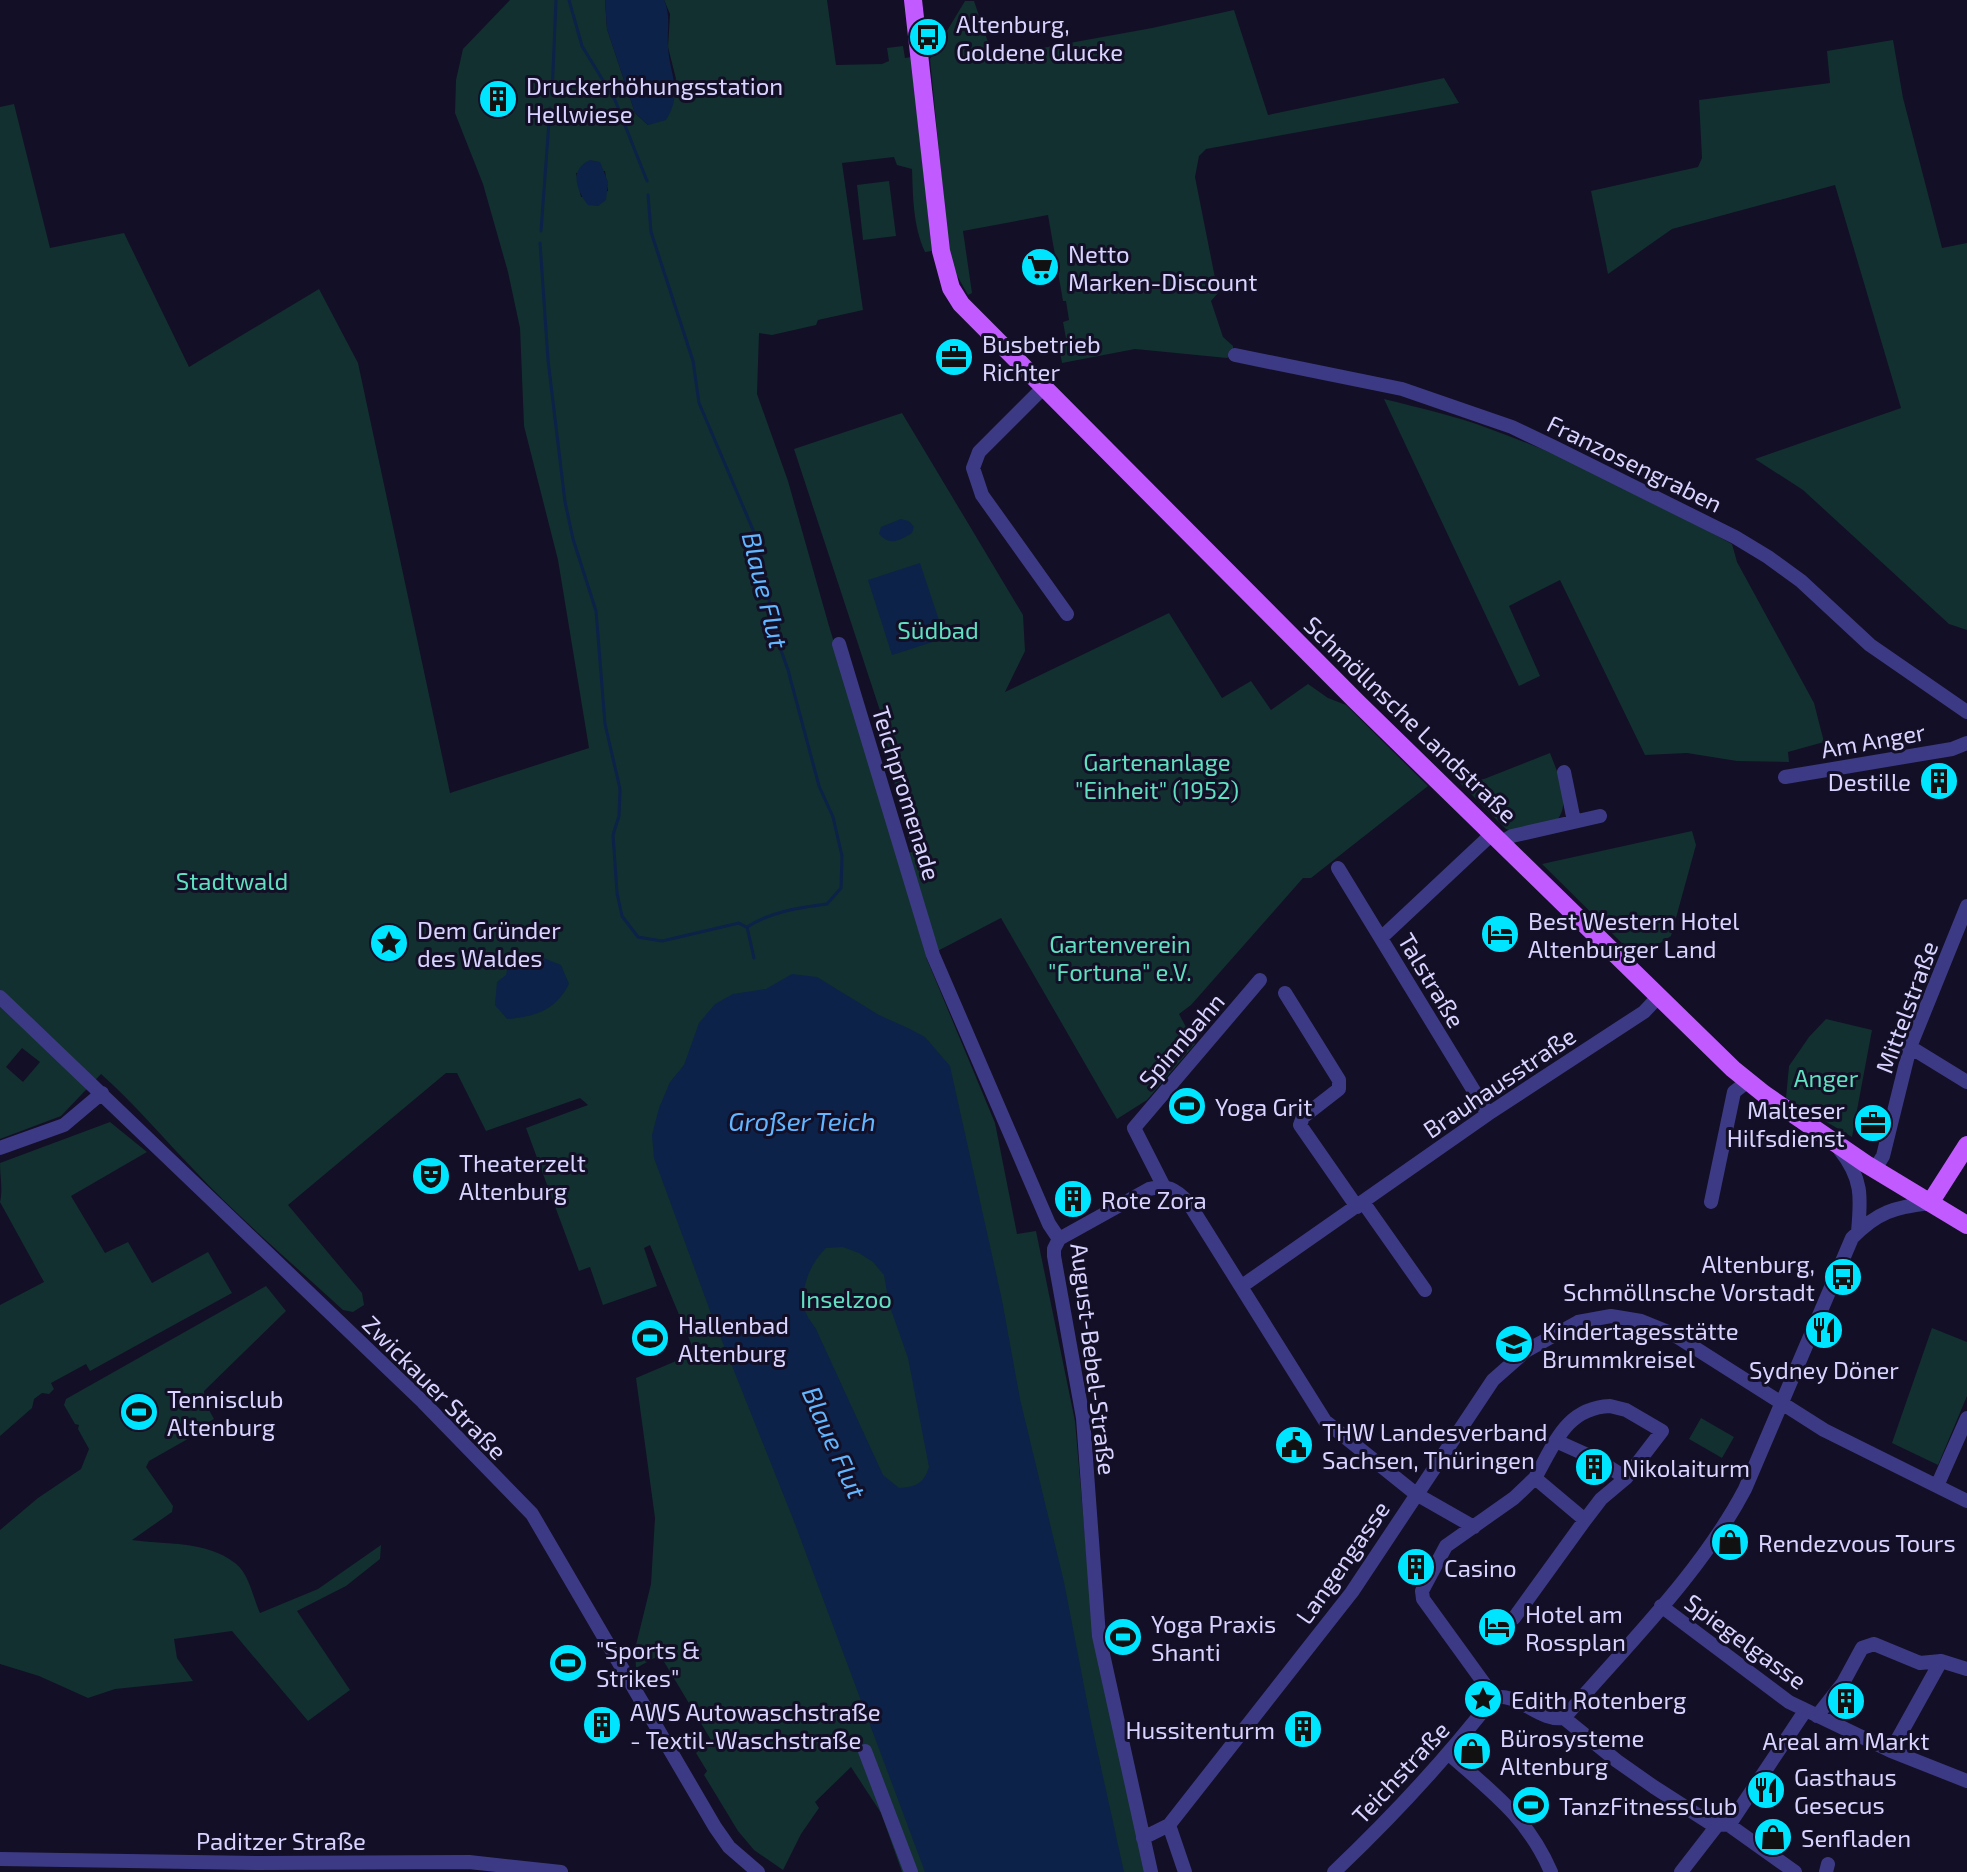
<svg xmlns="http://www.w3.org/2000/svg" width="1967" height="1872" viewBox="0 0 1967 1872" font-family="'Exo 2',sans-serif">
	<rect width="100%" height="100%" fill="#130f26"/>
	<!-- green -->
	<path fill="#12302f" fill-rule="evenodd" d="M510 0H605L607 29 635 113 648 125 676 79 668 47 670 14 664 0H827L836 65 882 64 889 61 887 48 903 46 905 58 911 57 932 251 925 252C913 226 913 197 912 169L897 165 894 157 842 163 863 310 818 320 816 325 772 335 759 333 757 394 788 481 829 626 899 855 912 852 882 734 887 732 794 449 902 413 1023 615 1025 651 1005 692 1169 613 1222 698 1251 681 1271 710 1308 684 1328 698 1346 705 1428 786 1311 878H1303L1191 1005 1179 1014 1195 1044 1147 1100 1117 1119 1001 918 926 957 995 1123 1017 1234 1036 1231 1075 1421 1093 1629 1145 1872H902L881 1813 851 1767 815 1802 819 1808 801 1834 783 1870 754 1850 738 1831 704 1775 707 1771 696 1753 711 1740 660 1655 636 1668 635 1649 651 1584 655 1518 636 1378 695 1353 650 1245 644 1248 657 1286 603 1305 590 1267 579 1271 526 1128 588 1105 580 1098 486 1131 457 1073H446L288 1205 362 1293 364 1305 353 1312 343 1310C293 1264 241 1220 195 1171 163 1138 135 1104 101 1074L61 1116 0 1139V107L14 104 50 248 124 233 189 367 319 289 358 363 450 793 589 748 558 560 524 426 520 328 508 272 483 184 455 113 456 80 463 49ZM605 171 608 191 581 197 576 173ZM22 1048 40 1062 23 1082 6 1067Z
		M965 1H974L993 57 1152 28 1234 10 1268 115 1444 78 1459 103 1206 149 1199 156 1195 177 1218 293 1211 301 1223 337 1233 346V354L1227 358 1135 349 1062 363 1059 347 1067 344 1063 322 1069 320 1066 301H1063L1048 215 963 231 972 293 968 295 954 270 948 244 930 59Z
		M1893 40 1903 98 1942 248 1967 243V630L1949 624 1803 490 1755 459 1901 408 1835 185 1672 229 1608 274 1591 191 1698 167 1702 158 1699 100 1830 83 1827 51Z
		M889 181 896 236 863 240 857 185Z
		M1384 399C1420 408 1456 416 1490 429 1574 459 1654 501 1732 544L1737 562 1814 703 1824 742 1788 752 1789 762 1737 761 1687 753 1645 755 1560 580 1509 606 1540 676 1519 686Z
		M1550 753C1557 772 1572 802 1557 820L1515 832 1506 829 1460 783 1484 779Z
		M1692 831 1696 845 1671 936 1637 958 1542 864Z
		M1826 1019 1872 1030 1852 1137 1786 1098 1789 1066 1809 1037Z
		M110 1122 147 1152 71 1196 105 1253 128 1242 152 1283 208 1252 232 1293 90 1371 86 1364 51 1383 54 1389 49 1394 42 1393 34 1399 32 1408 0 1436V1305L44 1282 0 1202C3 1190 0 1177 0 1163Z
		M266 1286 286 1311 204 1391 205 1403 214 1419 194 1430 193 1436 149 1461 146 1467 173 1506 172 1512 132 1540C166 1545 205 1540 235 1563 249 1573 253 1598 260 1613L318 1589 381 1545 380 1559 346 1586 297 1611 350 1690 308 1721 232 1631 174 1639 177 1658 193 1681 115 1689 88 1698 39 1676 0 1664V1530L38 1498 81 1469 89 1449 78 1429 79 1425 75 1424 64 1405 66 1399Z
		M1932 1328 1967 1342V1396L1938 1465 1892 1443Z
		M1701 1418 1734 1437 1722 1458 1689 1439Z"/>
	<!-- water -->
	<path fill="#0c2248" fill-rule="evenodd" d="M605 0H664C671 16 667 28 668 45 669 75 684 91 666 120L648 125 635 113 607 29Z
		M590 160 600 162 608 182 606 200 598 206 588 205C576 190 569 169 590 160Z
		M901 519 909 521 914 527 912 533C899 541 890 546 879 534L881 527Z
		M920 563 945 638 892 655 868 580Z
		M536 955 561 965 569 984C556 1010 535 1017 507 1019L495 1005 497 982 506 975 508 966Z
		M792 974 817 977 879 1015 910 1029 925 1037 950 1066 1002 1300 1020 1399 1064 1582 1091 1722 1124 1872H925L795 1524 709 1308 654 1158 652 1135 659 1108 670 1082 684 1065 699 1023 715 1004 733 994 766 989ZM843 1247 859 1253 873 1262 884 1275 889 1304 908 1358 929 1467C924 1483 916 1487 899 1488L883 1475 816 1329C812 1323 805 1314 804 1307 801 1286 811 1262 826 1248Z"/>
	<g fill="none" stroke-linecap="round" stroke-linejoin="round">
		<!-- stream -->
		<path stroke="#0c2248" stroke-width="3" d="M569 0 582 46 615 100 647 181
			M552 95 556 0
			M648 195 651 232 693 361 699 403 759 544 775 633 788 670 819 786 833 817 842 856 841 888 827 904C798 908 772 911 747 927L754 958
			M541 231 550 108
			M540 243 548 360 565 502 573 539 596 611 605 724 620 789 619 816 613 835 617 893 622 916 638 937 662 941 739 923 746 927"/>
		<!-- minor -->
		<path stroke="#3d3a85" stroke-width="14" d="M1235 355 1402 389 1512 427 1554 447 1735 537 1768 557 1801 581 1870 645 1967 712
			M1044 387 979 452 973 468 982 495 1067 614
			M839 644 933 955 1049 1224 1059 1239
			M1564 772 1574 821
			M1785 777 1952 749 1967 743
			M1502 842 1512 836 1600 816
			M1338 868 1488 1114
			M1381 938 1493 833
			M1285 993 1339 1080V1089L1303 1117 1300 1125 1357 1207
			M0 997 423 1402 532 1514 715 1827 729 1847 758 1872
			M1910 1047 1967 1082
			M0 1148 64 1125 102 1093
			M1840 1150C1863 1179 1861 1198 1858 1232
			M1875 1169 1883 1156 1910 1047 1967 906
			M1163 1185 1134 1128 1260 980
			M1363 1202 1425 1290
			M1711 1202 1734 1092 1748 1081
			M1059 1239 1054 1249V1256L1083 1418 1099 1636 1151 1872
			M1059 1239 1149 1189C1167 1184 1175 1189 1188 1202L1325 1421 1416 1494 1474 1527
			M1242 1286 1488 1114 1644 1012 1659 996
			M1610 1406 1626 1410 1662 1431 1626 1478 1601 1499 1585 1520 1535 1478C1555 1443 1566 1408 1610 1406Z
			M1556 1441 1596 1459 1626 1478
			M1937 1486 1967 1418
			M1661 1606 1789 1702 1891 1751 1967 1781
			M1514 1618 1585 1520
			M1874 1644 1920 1663 1941 1661 1967 1669
			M1494 1697 1423 1599 1422 1591 1446 1546 1514 1498 1535 1478
			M1494 1697C1520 1693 1539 1722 1564 1718
			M1817 1716 1843 1683 1862 1648 1874 1644
			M1564 1718C1626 1646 1701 1573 1745 1489L1852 1238C1877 1212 1895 1207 1930 1203
			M1564 1718 1617 1761 1654 1787 1710 1823 1729 1825 1795 1872
			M865 1751 911 1872
			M1891 1751 1941 1661
			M1449 1754C1492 1792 1528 1818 1551 1872
			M1169 1825 1185 1872
			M1729 1825 1805 1711
			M1143 1838 1169 1825 1352 1592 1493 1380 1526 1351 1578 1322 1611 1316 1641 1321 1673 1334 1824 1430 1967 1501
			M0 1859 257 1863 469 1862 561 1872
			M1334 1872C1392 1817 1445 1760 1494 1697
			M1681 1872 1719 1823
			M1826 1872 1828 1864"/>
		<!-- major -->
		<path stroke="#c25bff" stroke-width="18" d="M913 0 941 251 951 288 961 304 1357 702 1733 1069 1764 1094 1866 1164 1967 1225
			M1930 1203 1967 1145"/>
	</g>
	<!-- icons -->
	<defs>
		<g id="bus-disc" transform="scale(2)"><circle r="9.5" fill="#00e5ff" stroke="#130f26"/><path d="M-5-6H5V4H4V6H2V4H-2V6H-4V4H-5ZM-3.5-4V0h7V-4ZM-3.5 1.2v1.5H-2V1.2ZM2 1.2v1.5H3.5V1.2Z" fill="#111"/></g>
		<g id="building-disc" transform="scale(2)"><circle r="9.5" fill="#00e5ff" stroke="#130f26"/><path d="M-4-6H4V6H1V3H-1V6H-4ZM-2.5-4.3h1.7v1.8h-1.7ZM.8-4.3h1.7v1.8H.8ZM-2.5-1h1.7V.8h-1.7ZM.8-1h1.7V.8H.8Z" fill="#111"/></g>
		<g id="supermarket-disc" transform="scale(2)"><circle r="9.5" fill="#00e5ff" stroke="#130f26"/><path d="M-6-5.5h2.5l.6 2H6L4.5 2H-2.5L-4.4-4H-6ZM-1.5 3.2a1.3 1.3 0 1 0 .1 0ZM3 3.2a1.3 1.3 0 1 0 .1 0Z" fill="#111"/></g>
		<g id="office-disc" transform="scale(2)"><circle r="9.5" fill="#00e5ff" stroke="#130f26"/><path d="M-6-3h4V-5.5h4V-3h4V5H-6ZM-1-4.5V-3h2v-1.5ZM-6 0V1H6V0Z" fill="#111"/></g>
		<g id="hotel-disc" transform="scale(2)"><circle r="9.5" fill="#00e5ff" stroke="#130f26"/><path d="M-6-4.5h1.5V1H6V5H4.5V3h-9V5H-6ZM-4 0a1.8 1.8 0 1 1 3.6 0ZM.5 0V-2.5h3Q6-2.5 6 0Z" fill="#111"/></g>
		<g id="sight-disc" transform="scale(2)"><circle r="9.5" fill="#00e5ff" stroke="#130f26"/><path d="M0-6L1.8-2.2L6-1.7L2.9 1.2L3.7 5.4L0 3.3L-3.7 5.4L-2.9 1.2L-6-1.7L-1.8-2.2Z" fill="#111"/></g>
		<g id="stadium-disc" transform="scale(2)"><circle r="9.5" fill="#00e5ff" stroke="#130f26"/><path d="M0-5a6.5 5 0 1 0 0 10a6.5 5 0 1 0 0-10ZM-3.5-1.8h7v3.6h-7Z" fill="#111"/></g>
		<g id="theatre-disc" transform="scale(2)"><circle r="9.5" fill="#00e5ff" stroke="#130f26"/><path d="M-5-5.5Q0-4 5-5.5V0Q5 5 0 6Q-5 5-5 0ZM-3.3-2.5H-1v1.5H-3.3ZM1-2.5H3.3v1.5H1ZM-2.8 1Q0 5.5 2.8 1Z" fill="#111"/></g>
		<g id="restaurant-disc" transform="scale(2)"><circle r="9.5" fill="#00e5ff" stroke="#130f26"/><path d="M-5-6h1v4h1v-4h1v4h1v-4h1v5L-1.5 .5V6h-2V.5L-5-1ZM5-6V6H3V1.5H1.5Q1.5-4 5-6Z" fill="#111"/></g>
		<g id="school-disc" transform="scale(2)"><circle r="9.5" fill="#00e5ff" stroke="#130f26"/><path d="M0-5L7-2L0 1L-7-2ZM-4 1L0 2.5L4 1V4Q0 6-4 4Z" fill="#111"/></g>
		<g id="civic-disc" transform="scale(2)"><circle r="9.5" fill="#00e5ff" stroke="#130f26"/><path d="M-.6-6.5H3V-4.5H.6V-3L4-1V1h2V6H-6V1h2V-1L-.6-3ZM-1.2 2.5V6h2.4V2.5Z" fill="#111"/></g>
		<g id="shop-disc" transform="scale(2)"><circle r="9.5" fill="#00e5ff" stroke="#130f26"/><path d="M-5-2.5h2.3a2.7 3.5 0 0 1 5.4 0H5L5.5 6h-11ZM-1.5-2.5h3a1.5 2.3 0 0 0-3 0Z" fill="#111"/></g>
	</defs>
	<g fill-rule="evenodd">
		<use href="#bus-disc" x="928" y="37"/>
		<use href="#building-disc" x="498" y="99"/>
		<use href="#supermarket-disc" x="1040" y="267"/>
		<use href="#office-disc" x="954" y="357"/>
		<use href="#building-disc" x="1939" y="781"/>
		<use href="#hotel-disc" x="1500" y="934"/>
		<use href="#sight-disc" x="389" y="943"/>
		<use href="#stadium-disc" x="1187" y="1106"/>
		<use href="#office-disc" x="1873" y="1123"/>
		<use href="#theatre-disc" x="431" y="1176"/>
		<use href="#building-disc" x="1073" y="1199"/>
		<use href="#bus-disc" x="1843" y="1277"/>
		<use href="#restaurant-disc" x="1824" y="1330"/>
		<use href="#stadium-disc" x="650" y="1338"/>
		<use href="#school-disc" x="1514" y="1344"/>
		<use href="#stadium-disc" x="139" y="1412"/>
		<use href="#civic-disc" x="1294" y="1445"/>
		<use href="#building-disc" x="1594" y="1467"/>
		<use href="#shop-disc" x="1730" y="1542"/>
		<use href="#building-disc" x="1416" y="1567"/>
		<use href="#hotel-disc" x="1497" y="1627"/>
		<use href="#stadium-disc" x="1123" y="1637"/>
		<use href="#stadium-disc" x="568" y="1663"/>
		<use href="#sight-disc" x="1483" y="1699"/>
		<use href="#building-disc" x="1846" y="1701"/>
		<use href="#building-disc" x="602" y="1725"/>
		<use href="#building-disc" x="1303" y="1729"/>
		<use href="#shop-disc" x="1472" y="1751"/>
		<use href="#restaurant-disc" x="1766" y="1790"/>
		<use href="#stadium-disc" x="1531" y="1805"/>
		<use href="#shop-disc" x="1773" y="1837"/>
	</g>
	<g text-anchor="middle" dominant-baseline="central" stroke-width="6" stroke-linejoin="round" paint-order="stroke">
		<!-- poi labels -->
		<g font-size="24" fill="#d9d4ff" stroke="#130f26" text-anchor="start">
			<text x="956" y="23">Altenburg,<tspan x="956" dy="28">Goldene Glucke</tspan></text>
			<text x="526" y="85">Druckerhöhungsstation<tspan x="526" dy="28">Hellwiese</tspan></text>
			<text x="1068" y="253">Netto<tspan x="1068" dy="28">Marken-Discount</tspan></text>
			<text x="982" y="343">Busbetrieb<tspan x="982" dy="28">Richter</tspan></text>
			<text x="1911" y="781" text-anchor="end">Destille</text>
			<text x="1528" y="920">Best Western Hotel<tspan x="1528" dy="28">Altenburger Land</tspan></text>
			<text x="417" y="929">Dem Gründer<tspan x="417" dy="28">des Waldes</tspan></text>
			<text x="1215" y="1106">Yoga Grit</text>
			<text x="1845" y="1109" text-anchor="end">Malteser<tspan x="1845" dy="28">Hilfsdienst</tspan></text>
			<text x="459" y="1162">Theaterzelt<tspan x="459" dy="28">Altenburg</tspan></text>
			<text x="1101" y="1199">Rote Zora</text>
			<text x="1815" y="1263" text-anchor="end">Altenburg,<tspan x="1815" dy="28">Schmöllnsche Vorstadt</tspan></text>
			<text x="678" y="1324">Hallenbad<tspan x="678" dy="28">Altenburg</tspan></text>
			<text x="1542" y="1330">Kindertagesstätte<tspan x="1542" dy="28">Brummkreisel</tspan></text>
			<text x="1824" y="1369" text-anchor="middle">Sydney Döner</text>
			<text x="167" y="1398">Tennisclub<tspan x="167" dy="28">Altenburg</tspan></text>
			<text x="1322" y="1431">THW Landesverband<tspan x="1322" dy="28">Sachsen, Thüringen</tspan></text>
			<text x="1622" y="1467">Nikolaiturm</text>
			<text x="1758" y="1542">Rendezvous Tours</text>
			<text x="1444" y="1567">Casino</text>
			<text x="1525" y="1613">Hotel am<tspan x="1525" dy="28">Rossplan</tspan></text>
			<text x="1151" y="1623">Yoga Praxis<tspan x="1151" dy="28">Shanti</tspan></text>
			<text x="596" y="1649">"Sports &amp;<tspan x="596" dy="28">Strikes"</tspan></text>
			<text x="1511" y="1699">Edith Rotenberg</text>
			<text x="630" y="1711">AWS Autowaschstraße<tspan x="630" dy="28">- Textil-Waschstraße</tspan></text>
			<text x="1275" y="1729" text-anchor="end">Hussitenturm</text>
			<text x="1500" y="1737">Bürosysteme<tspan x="1500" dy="28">Altenburg</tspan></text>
			<text x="1846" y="1740" text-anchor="middle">Areal am Markt</text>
			<text x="1794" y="1776">Gasthaus<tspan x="1794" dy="28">Gesecus</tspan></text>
			<text x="1559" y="1805">TanzFitnessClub</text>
			<text x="1801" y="1837">Senfladen</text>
		</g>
		<!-- street labels -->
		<g font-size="24" fill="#d9d4ff" stroke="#130f26">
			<text transform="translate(1635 463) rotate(26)">Franzosengraben</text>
			<text transform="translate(1411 719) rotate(44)">Schmöllnsche Landstraße</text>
			<text transform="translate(1873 740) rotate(-10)">Am Anger</text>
			<text transform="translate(907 793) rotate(73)">Teichpromenade</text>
			<text transform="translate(1432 980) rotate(59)">Talstraße</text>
			<text transform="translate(1906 1007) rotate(-70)">Mittelstraße</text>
			<text transform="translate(1181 1040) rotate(-49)">Spinnbahn</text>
			<text transform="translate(1499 1082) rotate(-34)">Brauhausstraße</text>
			<text transform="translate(1094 1359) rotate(83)">August-Bebel-Straße</text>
			<text transform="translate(435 1387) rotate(45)">Zwickauer Straße</text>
			<text transform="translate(1342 1562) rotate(-55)">Langengasse</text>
			<text transform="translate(1746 1641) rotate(36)">Spiegelgasse</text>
			<text transform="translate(1400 1772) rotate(-47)">Teichstraße</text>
			<text x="281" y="1840">Paditzer Straße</text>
		</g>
		<!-- park labels -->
		<g font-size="24" fill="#5fe0c0" stroke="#130f26">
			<text x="938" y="629">Südbad</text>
			<text x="1157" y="761">Gartenanlage<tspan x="1157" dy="28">"Einheit" (1952)</tspan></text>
			<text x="232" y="880">Stadtwald</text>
			<text x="1120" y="943">Gartenverein<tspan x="1120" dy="28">"Fortuna" e.V.</tspan></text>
			<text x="1826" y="1077">Anger</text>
			<text x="846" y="1298">Inselzoo</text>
		</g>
		<!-- water labels -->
		<g font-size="26" font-style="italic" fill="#62b6ff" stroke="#130f26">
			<text transform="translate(766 590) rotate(76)">Blaue Flut</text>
			<text x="802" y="1120">Großer Teich</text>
			<text transform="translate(835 1442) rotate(66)">Blaue Flut</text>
		</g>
	</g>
</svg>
